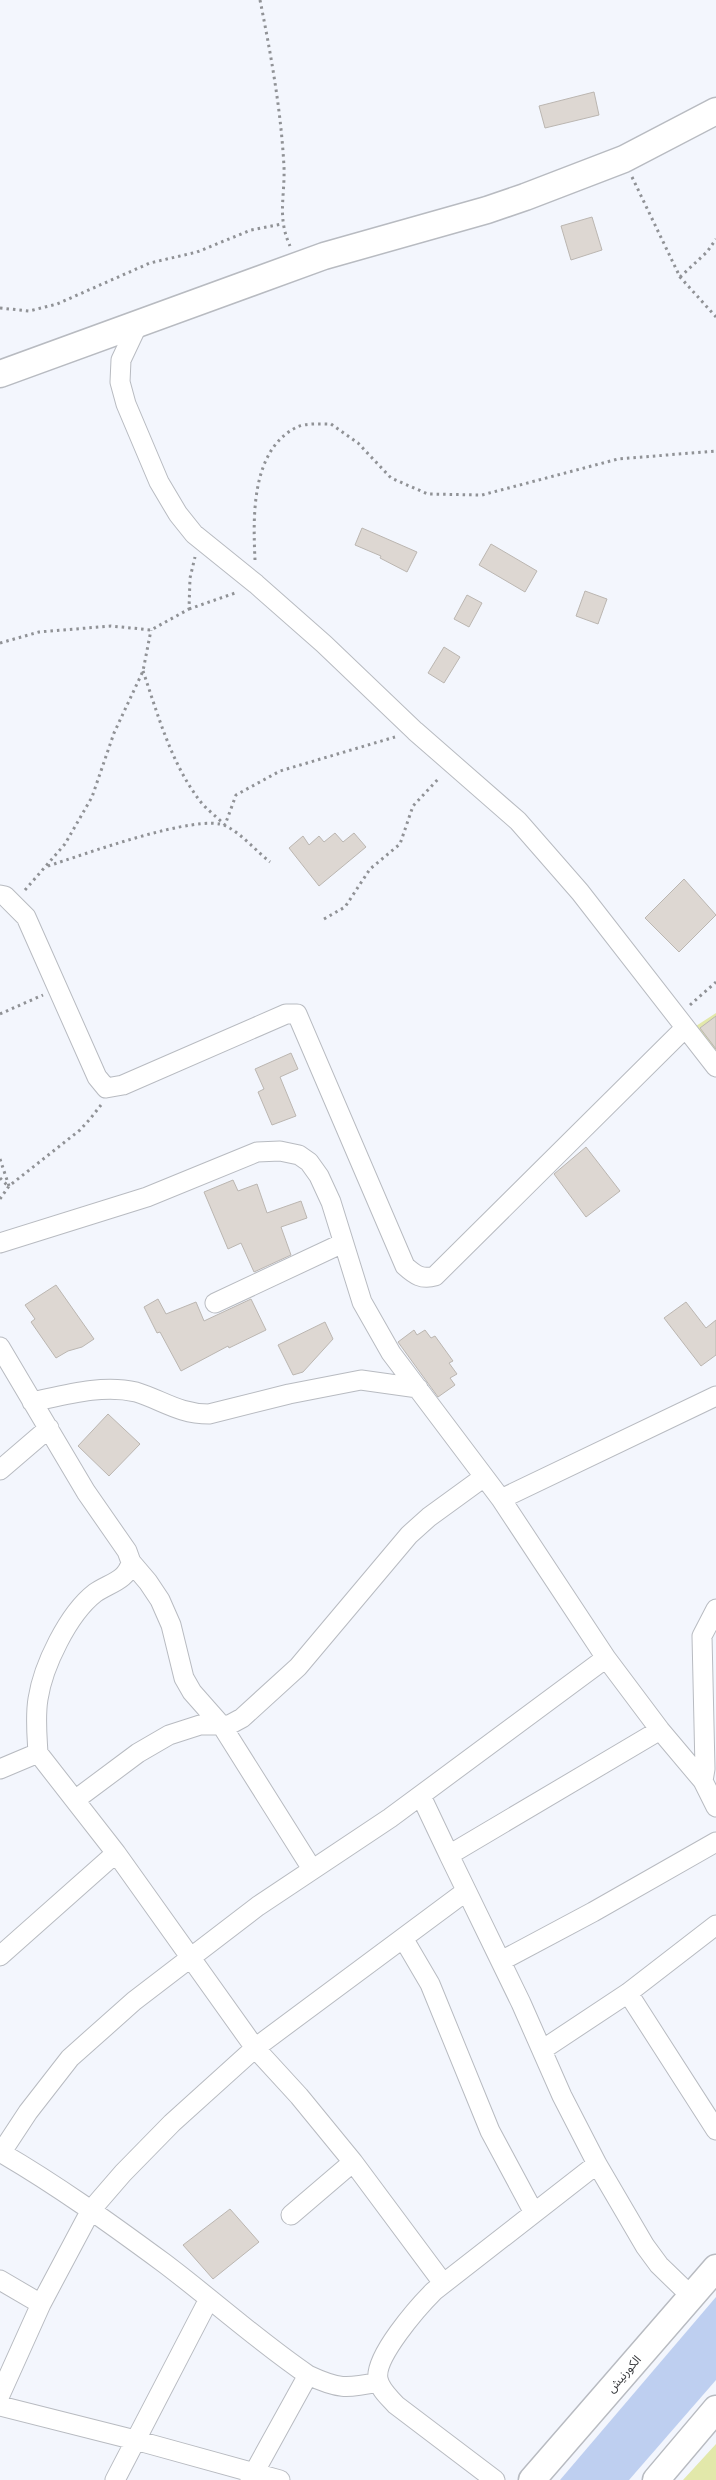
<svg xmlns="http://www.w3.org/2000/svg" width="716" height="2480" viewBox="0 0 716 2480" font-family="'Fira Sans','Noto Sans Arabic',sans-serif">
	<rect width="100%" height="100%" fill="#f3f6fd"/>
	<!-- green -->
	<path fill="#e2e8aa" d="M716 1013V1052L696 1026Z
		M716 2444V2480H683Z"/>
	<!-- water -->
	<path fill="#becff0" d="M716 2297V2380L629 2480H560Z"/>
	<!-- building -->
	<path fill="#ddd7d2" stroke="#bbb6b1" d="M594 92 599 115 545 128 539 106Z
		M592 217 602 250 571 260 561 226Z
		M362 528 417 552 407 572 380 558 381 556 355 545Z
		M491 544 537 571 525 592 479 565Z
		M585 591 607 599 598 624 576 616Z
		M467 595 482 603 469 627 454 619Z
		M444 647 460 657 444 683 428 673Z
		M335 833 343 842 354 833 366 847 319 886 289 848 303 836 309 845 319 836 324 842Z
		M684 879 716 915 679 952 645 918Z
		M716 1016V1049L700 1028Z
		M291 1053 298 1069 280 1077 296 1116 272 1125 258 1092 264 1089 255 1069Z
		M586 1147 620 1191 586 1217 554 1174Z
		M233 1180 238 1191 257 1184 267 1213 301 1201 307 1218 281 1227 291 1255 254 1272 241 1243 228 1249 204 1192Z
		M56 1285 94 1339 82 1347 68 1351 56 1358 31 1322 35 1319 25 1305Z
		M158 1299 166 1314 196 1302 204 1321 251 1299 266 1330 229 1348 228 1346 181 1371 160 1332 157 1333 144 1307Z
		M686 1302 706 1328 716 1320V1355L701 1366 664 1318Z
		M325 1322 333 1339 303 1372 293 1375 278 1345Z
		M414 1330 417 1335 425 1330 431 1338 435 1336 453 1361 449 1363 457 1374 450 1378 455 1385 438 1397 398 1342Z
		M108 1414 140 1444 109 1476 78 1446Z
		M230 2209 259 2242 213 2279 183 2245Z"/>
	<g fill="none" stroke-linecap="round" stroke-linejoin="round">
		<!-- street casing -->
		<g stroke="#b8bbc1" stroke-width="21">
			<path id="street" d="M138 324 121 360 120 382 126 404 159 482 178 514 194 534 256 584 324 644 415 731 518 821 580 892 716 1067
				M0 895 5 896 26 917 97 1077 106 1088 123 1085 286 1014H297L405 1266C415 1275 422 1280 435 1276L685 1028
				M0 1243 147 1197 257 1152 280 1151 299 1155 309 1162 319 1176 331 1202 362 1302 391 1353 501 1499 606 1658 660 1730 703 1781 716 1807
				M215 1303 343 1243
				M0 1347 86 1492 127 1551 131 1562C127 1581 109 1583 95 1593 68 1614 43 1666 38 1699 35 1717 37 1735 38 1753
				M32 1402C65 1395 102 1384 136 1392 162 1400 179 1414 209 1414L289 1394 361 1380 418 1388
				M0 1470 49 1428
				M501 1499 716 1396
				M131 1562 148 1582 160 1600 171 1625 184 1678 192 1692 222 1726 312 1869
				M660 1730 449 1855 521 2003 562 2096 597 2164 645 2246 659 2265 691 2296
				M0 1769 38 1753 116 1853 255 2048 299 2096 353 2162 443 2283
				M703 1781 705 1769 702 1636 716 1609
				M421 1796 449 1855
				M75 1800 138 1753 169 1735 200 1725H229L242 1718 298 1667 409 1535 429 1517 484 1477
				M403 1938 430 1984 490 2131 534 2213
				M0 1956 116 1853
				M501 1961 593 1912 716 1842
				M628 1993 716 2130
				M542 2050 628 1993 716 1925
				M0 2152C57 2185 111 2224 164 2263 213 2300 258 2341 308 2375L250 2480
				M1 2153 28 2112 70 2058 134 2001 258 1906 390 1818 606 1658
				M291 2215 353 2162
				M0 2280 41 2304
				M308 2375C338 2389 346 2389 378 2382
				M0 2395 41 2304 91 2210 123 2173 172 2123 255 2048 465 1892
				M0 2406 135 2440 280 2480
				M115 2480 209 2299
				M495 2480 396 2405C389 2397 380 2390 378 2379 374 2357 418 2307 434 2291L597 2164"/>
		</g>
		<!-- secondary casing -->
		<g stroke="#b8bbc1" stroke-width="29">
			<path id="secondary" d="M0 374 324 256 487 210 525 197 624 159 716 111
				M532 2480 716 2268
				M656 2480 716 2409"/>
		</g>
		<!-- path -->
		<path stroke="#909296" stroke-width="3" stroke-dasharray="2.5 4" stroke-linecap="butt" d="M260 0C271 55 281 110 284 167 285 197 277 217 290 246
			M632 177 680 277 716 317
			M680 277 707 252 716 239
			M0 308 29 311 57 304 150 263 197 252 251 230 282 224
			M255 560C253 516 251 450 297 427 306 423 321 424 331 424L358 443 391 478 428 494 482 495 618 459 716 451
			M189 609 238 592
			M0 643 39 632 111 626 151 630 189 609 190 578 195 557
			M143 671C158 715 171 763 200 801 207 810 217 817 225 825L236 795 280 771 395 737
			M48 866C80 856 199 812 226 826 242 834 256 851 270 862
			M25 890 65 844 92 797 114 733 143 671 151 630
			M324 919 345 907 370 869 400 844 413 806 440 777
			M690 1005 716 982
			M0 1014 43 995
			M0 1159 9 1186
			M0 1178 8 1186
			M0 1199 9 1186 80 1130 90 1119 101 1105"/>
		<!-- street -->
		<use href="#street" stroke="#fff" stroke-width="19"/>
		<!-- secondary -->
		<use href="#secondary" stroke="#fff" stroke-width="26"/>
	</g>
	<g text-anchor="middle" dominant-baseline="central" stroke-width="4.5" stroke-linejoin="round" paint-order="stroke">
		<!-- street labels -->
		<g font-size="12" fill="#37383b" stroke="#fff">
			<text transform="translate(624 2374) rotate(-49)">الكورنيش</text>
		</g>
	</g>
</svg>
